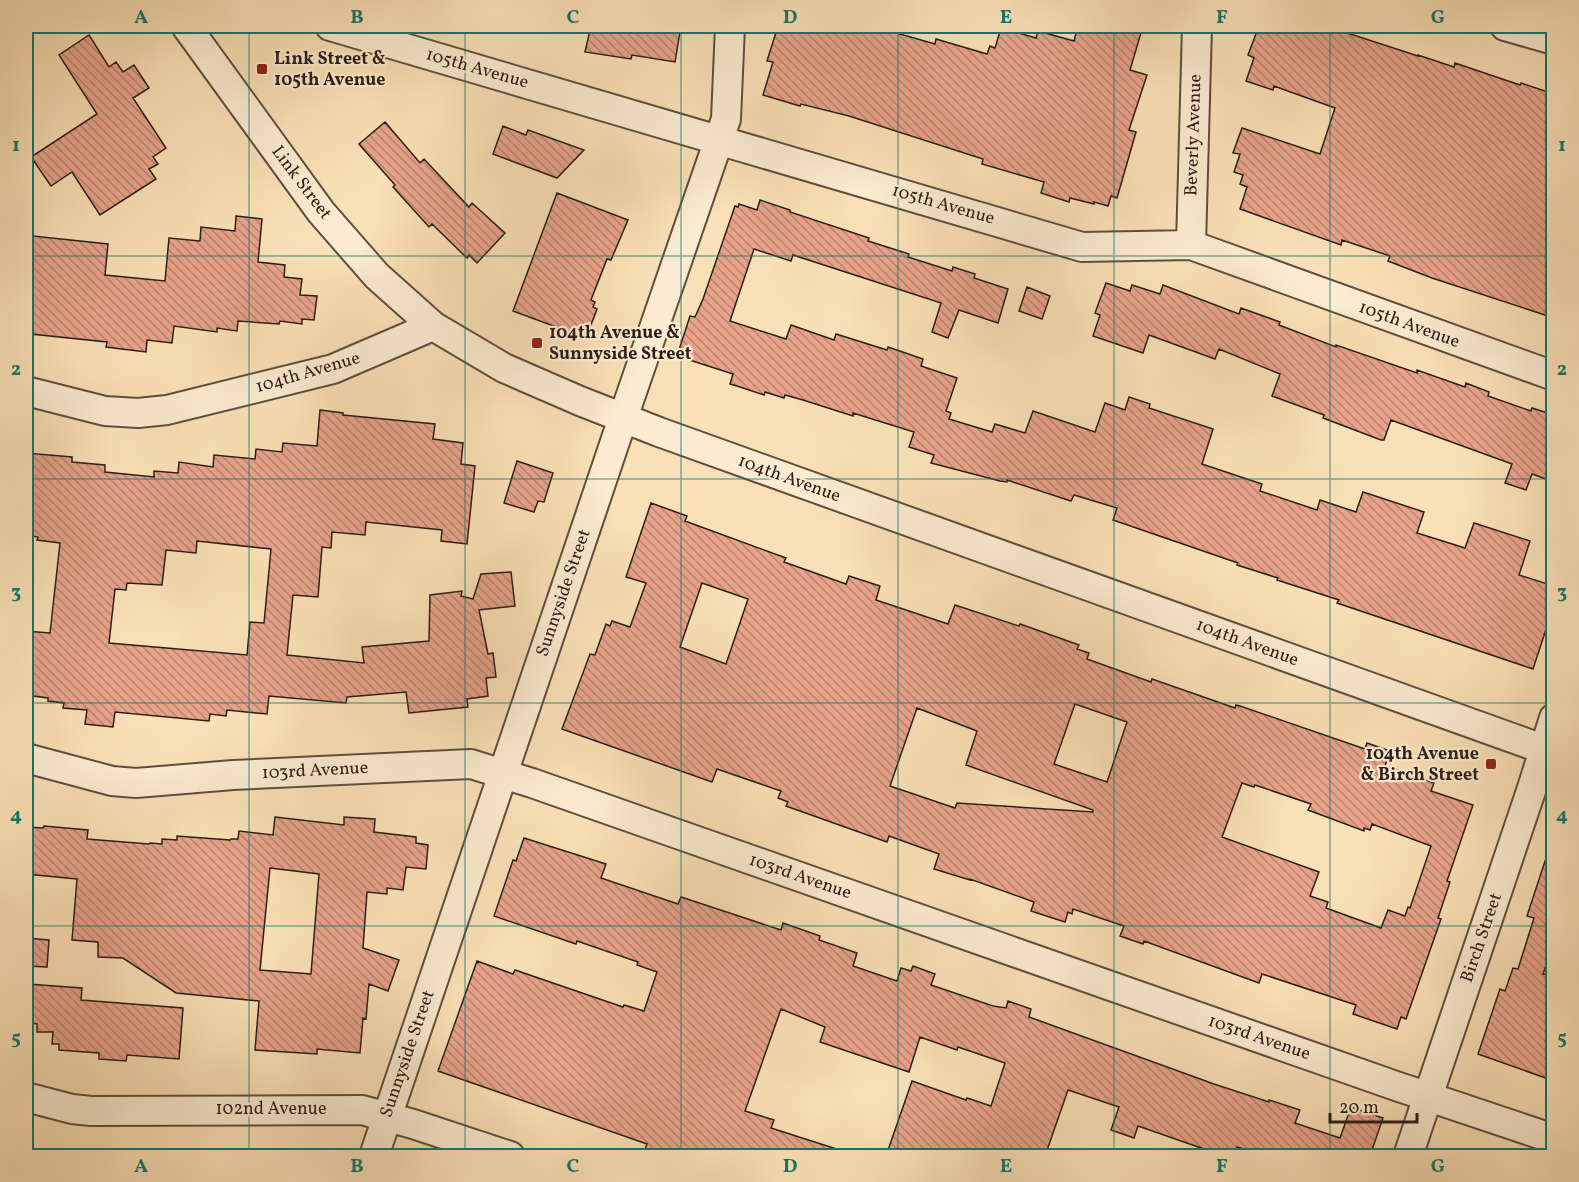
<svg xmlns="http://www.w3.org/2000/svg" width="1579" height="1182" viewBox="0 0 1579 1182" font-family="Vollkorn,serif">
	<defs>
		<pattern id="building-back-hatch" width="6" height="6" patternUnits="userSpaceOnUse" patternTransform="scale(1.5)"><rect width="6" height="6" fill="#e7a38a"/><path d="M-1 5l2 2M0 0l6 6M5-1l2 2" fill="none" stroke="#bb8470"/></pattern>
	</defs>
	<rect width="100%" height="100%" fill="#fae0b6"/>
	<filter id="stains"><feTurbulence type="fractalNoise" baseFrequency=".00333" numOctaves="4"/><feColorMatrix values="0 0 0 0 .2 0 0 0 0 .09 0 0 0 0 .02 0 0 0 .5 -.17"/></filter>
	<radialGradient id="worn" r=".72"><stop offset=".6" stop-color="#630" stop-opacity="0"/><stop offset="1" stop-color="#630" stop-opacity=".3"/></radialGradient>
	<!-- building -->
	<path fill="url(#building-back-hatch)" stroke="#2a1d18" stroke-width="1.5" fill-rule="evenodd" d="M591 26H681L675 62 632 55 631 59 585 52Z
		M778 26H872L935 44 936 39 987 54 990 46 995 48 1001 28 1036 38 1038 31 1074 41 1078 26H1143L1130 70 1147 75 1129 130 1136 132 1117 198 1111 196 1108 206 1094 202V204L1070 198 1069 202 1041 193 1044 182 982 164 983 159 849 116 801 104 800 106 763 95 773 62 767 61Z
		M1259 26H1339L1338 30 1418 56V55L1454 67 1455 63 1520 85 1521 83 1554 94V318L1432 278 1388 261 1390 256 1342 240 1341 245 1240 209 1247 187 1240 184 1243 175 1234 172 1240 154 1233 153 1242 128 1320 154 1335 108 1274 86 1273 90 1246 81 1254 58 1248 55Z
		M89 35 109 67 116 62 123 72 134 65 149 88 133 98 166 148 153 157 158 164 149 169 156 179 100 215 72 172 51 186 31 157 97 114 59 55Z
		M385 122 420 163 424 159 469 207 472 203 505 233 477 263 469 255 467 258 432 224 429 227 393 187 395 185 359 144Z
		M503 126 526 135 528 130 584 150 557 178 493 154Z
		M557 193 628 220 611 260 607 259 591 300 595 302 593 307 597 309 586 338 513 311Z
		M760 200 790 210V212L869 238 868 241 909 254 908 257 952 271 953 267 975 274 974 278 1008 289 998 323 959 310 948 338 932 332 941 303 793 255 791 261 754 249 730 321 786 339 791 325 834 340 836 334 887 350 888 347 923 359 921 366 957 378 946 411 951 413 949 419 992 432 995 424 1025 433 1033 411 1095 432 1105 403 1125 410 1129 397 1150 404 1149 408 1213 429 1202 464 1262 484 1260 491 1317 510 1320 500 1356 512 1363 492 1424 512 1417 533 1465 548 1474 523 1530 541 1519 575 1554 586V605L1533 669 1337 603 1339 600 1277 580 1278 578 1237 565 1238 563 1113 520 1117 508 1074 495 1071 501 1007 480V482L1000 481 931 463 934 455 909 447 914 432 853 413V416L803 400 785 395 784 398 765 392 764 395 737 386 730 384 733 374 677 356 690 316 695 317 703 299 735 206 738 207 739 204 757 210Z
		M236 216 262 219 258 262 285 265 284 277 302 279 300 295 317 296 314 320 302 319V324L280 321 279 324 238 321 237 331 217 328V332L174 326 172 343 147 340 146 352 106 347 107 342 31 334 32 313 26 312V308L33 236 108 244 105 275 165 281 169 238 200 241 201 227 235 231Z
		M1106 283 1130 291 1132 285 1160 294 1163 285 1239 314 1241 308 1280 322 1279 325 1336 347V345L1417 373V370L1465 387 1466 383 1489 392 1488 396 1531 411 1532 408 1554 415V482L1532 474 1526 490 1505 483 1512 464 1391 420 1384 440H1381L1323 418 1324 415 1272 396 1280 374 1219 349 1215 359 1149 335 1143 353 1093 336 1100 315 1095 313Z
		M1027 287 1050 296 1042 319 1019 311Z
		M320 410 343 413V415L435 424 433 439 463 443 461 464 475 466 467 544 441 541 442 530 366 522 365 535 332 532 331 548 322 547 318 597 293 595 287 655 364 663 362 647 429 641 430 595 462 591 461 596 473 599 481 574 511 572 515 606 479 610 488 654 493 653 496 677 486 678 488 696 467 699 468 707 409 713 406 692 347 697 346 703 269 696 267 714 227 710 226 716 210 714 209 721 115 712 113 727 85 724 87 710 63 708 64 703 48 701V698L26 695V631L50 633 60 543 37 540 38 537 26 535V453L72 457V462L105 465V472L154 477V471L178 473 179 462 213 467 214 455 255 459 256 449 282 452 283 443 317 446ZM197 541 271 549 264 623 250 622 247 655 109 643 115 589 126 590 127 583 162 585 166 550 196 553Z
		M517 461 553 473 544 502 538 501 534 512 504 503Z
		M651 503 687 516 685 521 786 558 784 562 846 584 849 576 880 586 876 600 948 624 955 605 1019 626 1020 624 1079 645 1077 649 1089 653 1087 659 1151 682 1152 679 1235 708 1236 705 1240 706 1365 749 1367 743 1390 751 1385 766 1434 783 1431 791 1473 805 1447 881 1450 882 1438 918 1441 919 1406 1019 1401 1017 1397 1029 1353 1014 1356 1005 1262 974 1259 983 1144 941 1143 944 1120 936 1124 926 1073 909 1072 914 1068 912 1065 922 1031 911 1034 902 970 879V880L934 869 939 854 889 836 887 842 786 806 788 802 778 798 781 791 717 769 712 782 562 729 590 654 595 655 606 624 610 626 612 621 630 627 646 583 626 577ZM702 583 748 599 726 664 680 647ZM1075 704 1127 722 1107 782 1054 764ZM917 708 977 731 966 765 1093 810V812L957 803 955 808 890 786ZM1242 783 1254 787 1255 785 1311 804 1308 810 1364 831V828L1370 830 1372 824 1431 846 1410 908 1408 907 1405 916 1388 910 1381 928 1326 908 1328 902 1310 896 1319 872 1222 837Z
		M275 817 344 825V817L375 819 374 832 416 837V843L428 845 426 869 406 867 403 890 387 888V894L367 892 363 948 399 960 388 991 369 984 366 1019 363 1018 360 1053 317 1049V1054L255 1050 259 1001 176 993 123 958 98 957V942L72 940 77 879 26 874V827L43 828 44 826 88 830 87 839 149 844 150 843 162 844V839L177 840V836L230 840 231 839H238L239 831 273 835ZM270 868 319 874 311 974 260 970Z
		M524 838 606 864 601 878 678 904 681 897 781 930 783 923 820 936 819 940 857 953 853 966 897 981 901 968 911 971 913 966 935 974 931 985 993 1006 1006 1008 1008 1001 1031 1009 1029 1017 1214 1084 1269 1102V1100L1300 1110 1295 1123 1340 1138 1351 1107 1383 1118 1372 1150 1381 1153V1156H1265L1237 1147 1234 1156H1201L1204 1149 1138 1126 1134 1138 1111 1130 1119 1107 1068 1090 1045 1156H886L912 1081 966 1100 967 1098 991 1106 1005 1063 958 1047 957 1050 920 1037 909 1072 820 1042 825 1027 781 1009 745 1111 774 1120 771 1128 846 1152 845 1156H665L645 1149 647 1144 438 1071 477 961 513 974 515 970 623 1007 624 1005 644 1011 657 972 637 965 638 962 577 941 576 944 494 916 513 860 516 861Z
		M1549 849 1554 850V944L1543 974 1554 976V1081L1478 1054 1500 989 1505 991 1513 968 1518 969 1534 918 1527 916Z
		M26 938 49 940 47 967 26 966Z
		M27 984 82 988 81 1000 183 1008 179 1059 127 1055 126 1061 99 1059V1053L59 1050V1044H52L53 1032H37V1024L26 1022Z"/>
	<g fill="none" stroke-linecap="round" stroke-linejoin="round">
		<!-- minor casing -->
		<g stroke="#5e4e40" stroke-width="32">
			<path id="minor" d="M186 26 321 212 377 276 433 326 504 368 580 401 659 432 1554 753
				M330 26 1082 247 1191 245 1554 376
				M1505 26 1554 40
				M1191 245 1197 26
				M26 391 105 411 138 413 167 410 333 369 433 326
				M26 758 112 781 136 783 233 775 471 764 532 783 1396 1086 1554 1139
				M26 1097 72 1109 91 1111 362 1110 413 1124 510 1156
				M374 1156 623 418 726 119 730 26
				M1408 1156 1532 788 1554 718"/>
		</g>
		<!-- minor -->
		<use href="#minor" stroke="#fcebd0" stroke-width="28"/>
	</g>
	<!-- grid -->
	<path fill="none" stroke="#0f766e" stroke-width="1.5" stroke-opacity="0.55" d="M249 26V1156M465 26V1156M681 26V1156M898 26V1156M1114 26V1156M1330 26V1156M26 256H1554M26 479H1554M26 703H1554M26 926H1554"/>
	<!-- markers -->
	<g fill="#8f2418" stroke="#fcebd0" stroke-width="2">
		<rect x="256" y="63" width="12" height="12" rx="3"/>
		<rect x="531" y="337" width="12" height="12" rx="3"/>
		<rect x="1485" y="758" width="12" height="12" rx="3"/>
	</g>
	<g text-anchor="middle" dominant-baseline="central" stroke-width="4.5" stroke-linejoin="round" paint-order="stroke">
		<!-- poi labels -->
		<g font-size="18" font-weight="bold" fill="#2a1d18" stroke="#fcebd0" text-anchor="start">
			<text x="274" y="59">Link Street &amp;<tspan x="274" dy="21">105th Avenue</tspan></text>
			<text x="549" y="333">104th Avenue &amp;<tspan x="549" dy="21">Sunnyside Street</tspan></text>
			<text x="1479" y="754" text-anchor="end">104th Avenue<tspan x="1479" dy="21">&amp; Birch Street</tspan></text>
		</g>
		<!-- street labels -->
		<g font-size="18" fill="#2a1d18" stroke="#fcebd0">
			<text transform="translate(477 69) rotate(16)">105th Avenue</text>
			<text transform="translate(1194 135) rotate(-88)">Beverly Avenue</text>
			<text transform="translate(301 183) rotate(53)">Link Street</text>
			<text transform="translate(943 205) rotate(16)">105th Avenue</text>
			<text transform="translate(1409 325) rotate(20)">105th Avenue</text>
			<text transform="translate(308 373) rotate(-16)">104th Avenue</text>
			<text transform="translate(789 479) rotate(20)">104th Avenue</text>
			<text transform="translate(564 593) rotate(-71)">Sunnyside Street</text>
			<text transform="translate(1247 643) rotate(20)">104th Avenue</text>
			<text transform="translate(315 771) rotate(-3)">103rd Avenue</text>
			<text transform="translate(800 877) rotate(19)">103rd Avenue</text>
			<text transform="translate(1482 938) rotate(-71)">Birch Street</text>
			<text transform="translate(1259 1038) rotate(19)">103rd Avenue</text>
			<text transform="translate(408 1054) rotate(-71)">Sunnyside Street</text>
			<text x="271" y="1109">102nd Avenue</text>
		</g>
	</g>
	<!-- margin -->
	<rect width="1579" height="1182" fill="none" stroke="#fae0b6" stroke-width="66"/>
	<!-- scale -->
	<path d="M1330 1113v9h87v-9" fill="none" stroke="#2a1d18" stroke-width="3"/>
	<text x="1339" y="1113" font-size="18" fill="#2a1d18" stroke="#fcebd0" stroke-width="4.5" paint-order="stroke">20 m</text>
	<rect x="33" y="33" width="1513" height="1116" fill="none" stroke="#0f766e" stroke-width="2"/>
	<g font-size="20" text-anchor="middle" font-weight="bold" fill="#0f766e">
		<text x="141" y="23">A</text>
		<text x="357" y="23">B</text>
		<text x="573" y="23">C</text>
		<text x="790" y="23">D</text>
		<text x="1006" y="23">E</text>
		<text x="1222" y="23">F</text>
		<text x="1438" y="23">G</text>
		<text x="16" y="151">1</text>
		<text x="1562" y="151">1</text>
		<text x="16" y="375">2</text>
		<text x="1562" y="375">2</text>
		<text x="16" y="598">3</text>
		<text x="1562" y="598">3</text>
		<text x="16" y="821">4</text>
		<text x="1562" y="821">4</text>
		<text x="16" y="1044">5</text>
		<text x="1562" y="1044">5</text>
		<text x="141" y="1172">A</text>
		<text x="357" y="1172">B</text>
		<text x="573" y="1172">C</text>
		<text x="790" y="1172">D</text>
		<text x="1006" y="1172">E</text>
		<text x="1222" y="1172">F</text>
		<text x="1438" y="1172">G</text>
	</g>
	<rect width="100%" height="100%" filter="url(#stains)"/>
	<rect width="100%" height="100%" fill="url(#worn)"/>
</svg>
